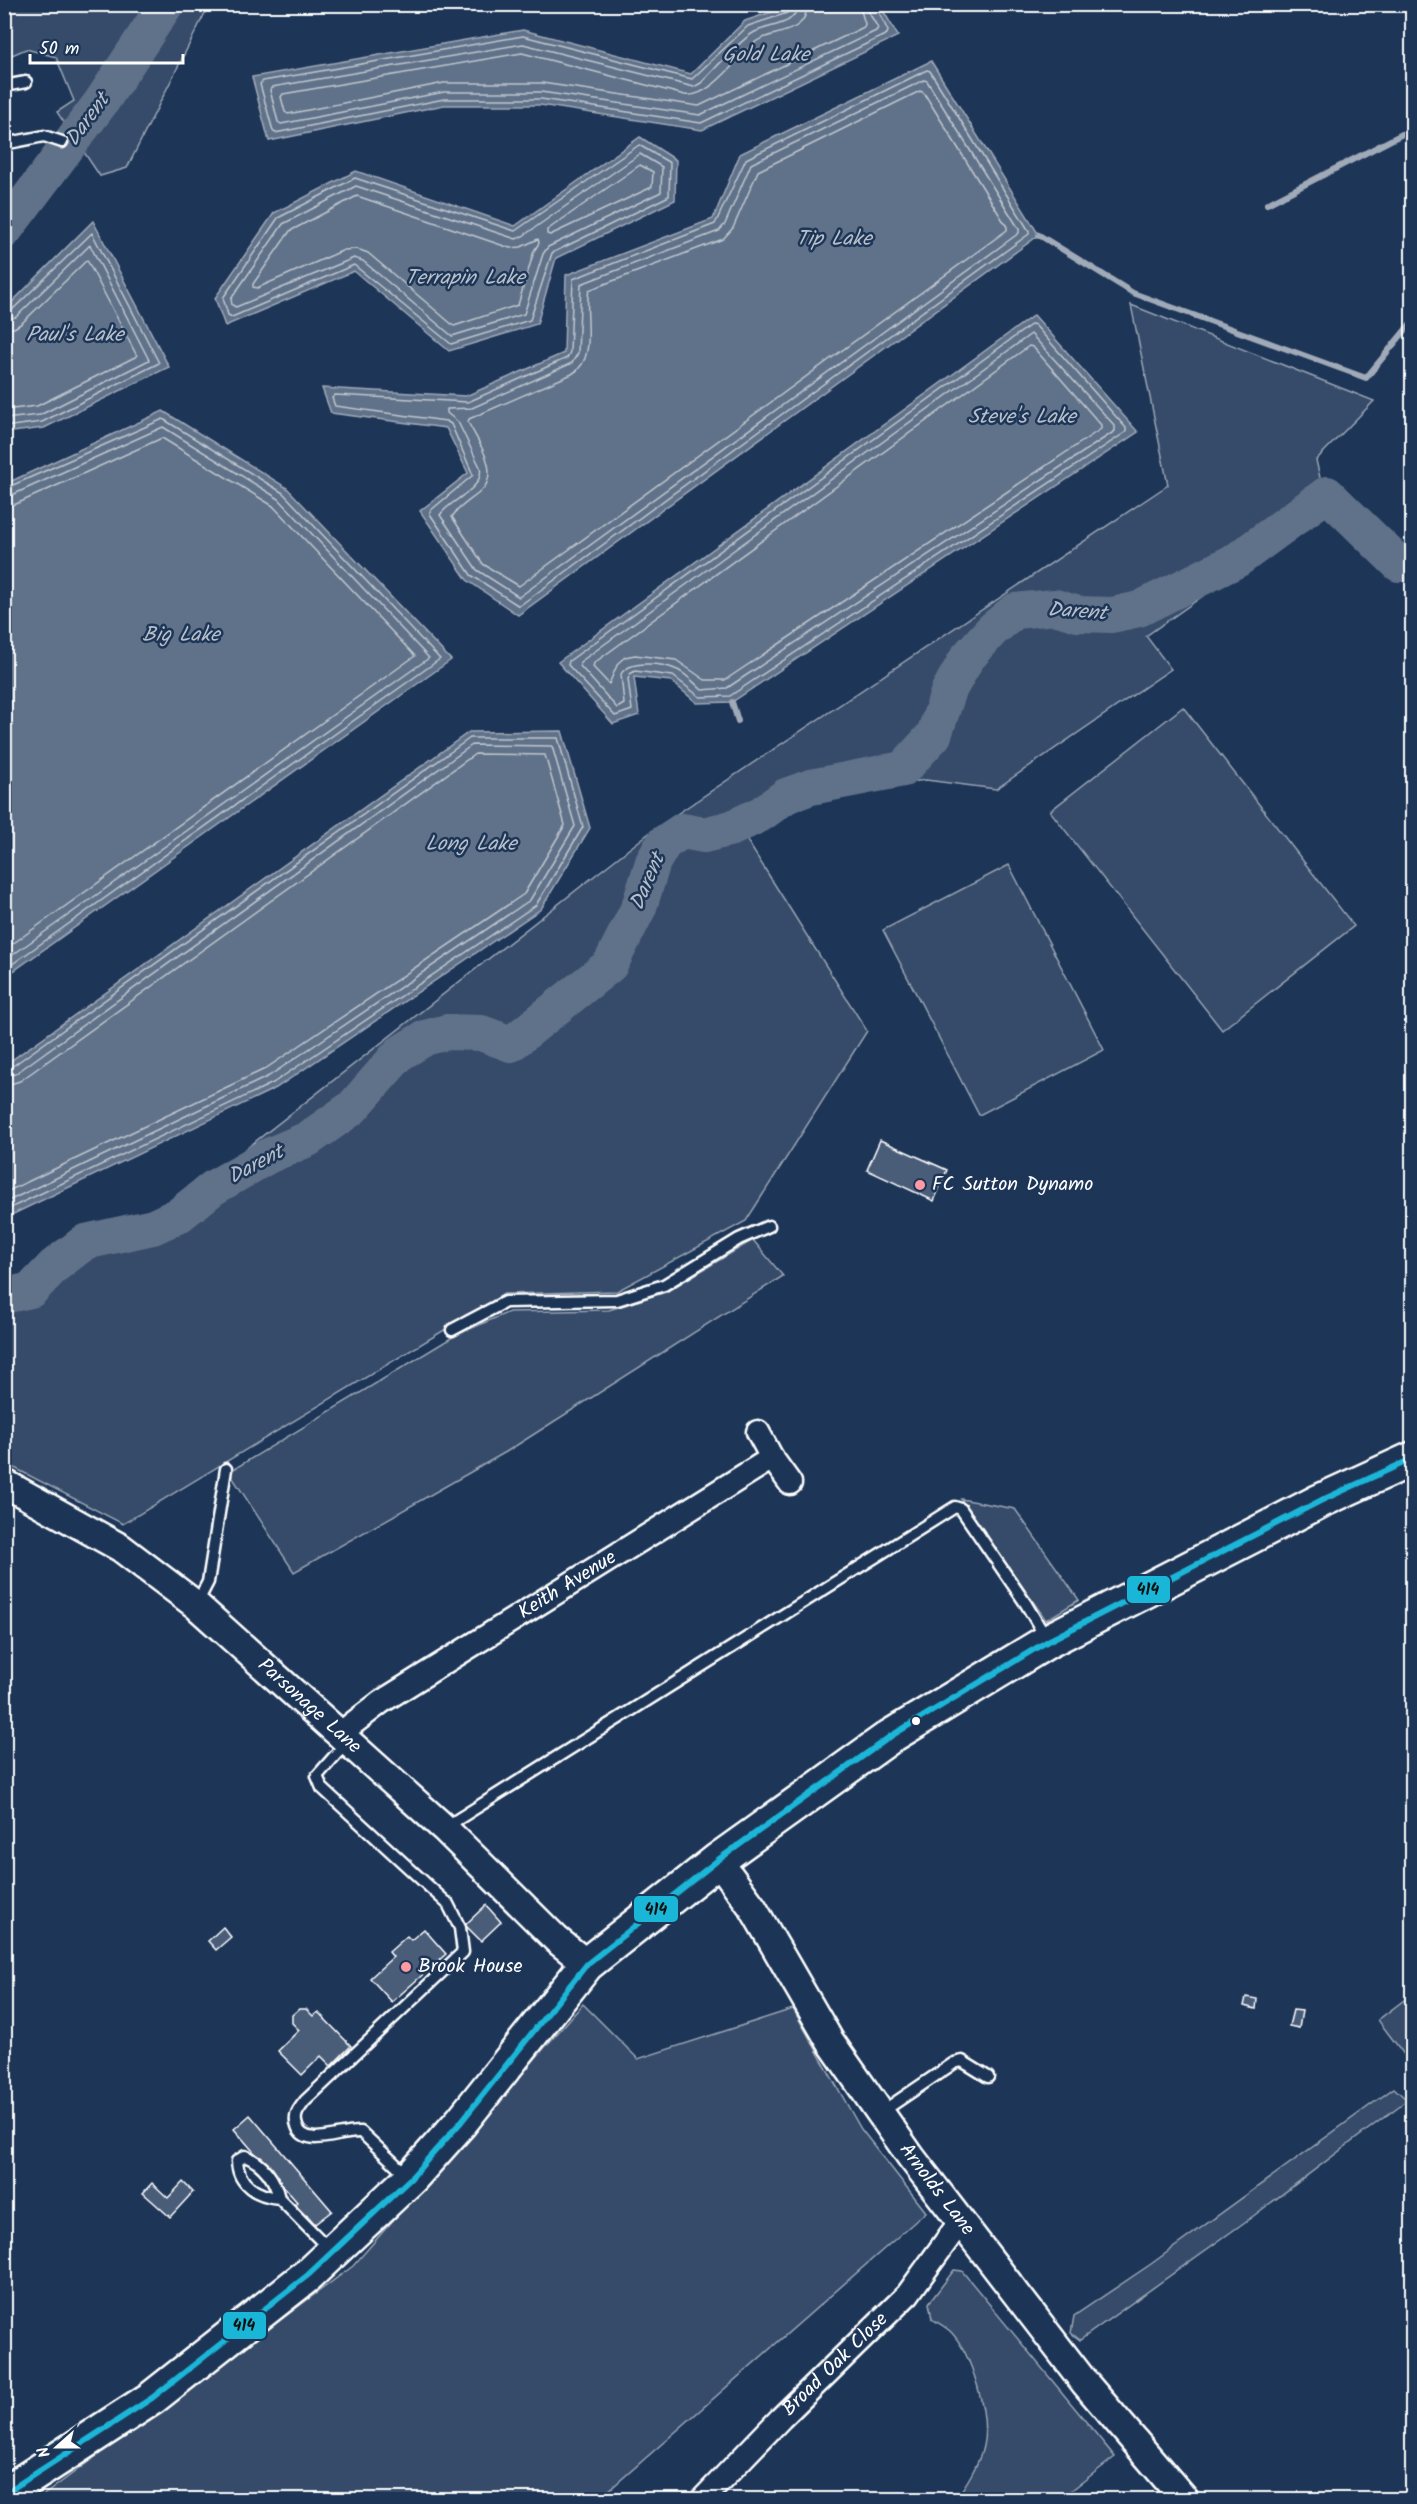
<svg xmlns="http://www.w3.org/2000/svg" width="1417" height="2504" viewBox="0 0 1417 2504" font-family="Kalam,sans-serif">
	<rect width="100%" height="100%" fill="#1d3557"/>
	<filter id="ink" filterUnits="userSpaceOnUse"><feTurbulence type="fractalNoise" baseFrequency=".0167" numOctaves="2"/><feDisplacementMap in="SourceGraphic" scale="12" xChannelSelector="R" yChannelSelector="G"/><feConvolveMatrix kernelMatrix="1 2 1 2 8 2 1 2 1" color-interpolation-filters="sRGB"/></filter>
	<g filter="url(#ink)">
		<!-- green -->
		<path fill="#364b69" stroke="#9aa5b4" stroke-width="1.5" d="M4 5 5 4 209 5 127 168 100 176 57 112 74 101 56 57 26 49 7 57 5 55Z
			M1131 305 1374 401 1316 460 1327 509 1146 636 1171 669 996 789 926 780 807 796 741 831 867 1031 746 1221 617 1291 504 1294 123 1524 5 1463 4 1305 35 1294 89 1249 178 1222 281 1156 233 1159 653 830 1168 485Z
			M1183 707 1354 926 1222 1030 1050 811Z
			M1009 865 1104 1050 979 1115 883 930Z
			M753 1240 783 1276 506 1452 294 1572 229 1472 456 1335 509 1312 609 1310 666 1292Z
			M961 1499 1015 1509 1079 1600 1046 1620Z
			M1412 1994V2065L1378 2020Z
			M583 2004 638 2059 793 2009 861 2129 926 2212 599 2499 37 2500 353 2266Z
			M1394 2088 1407 2100 1252 2217 1080 2340 1071 2333 1074 2316 1151 2264Z
			M954 2270 962 2271 1115 2457 1060 2499H955C965 2487 980 2462 983 2446 990 2416 972 2354 951 2332 946 2327 938 2323 932 2319L929 2303Z"/>
		<!-- water -->
		<path fill="#617289" stroke="#a0aab8" stroke-width="1.5" d="M792 5H880L898 36 702 130 540 105H444L269 141 252 77 523 30 691 74 745 21Z
			M931 61 1039 235 518 615 467 580 420 511 468 473 446 428 331 413 322 388 466 396 564 353 566 275 713 219 740 154Z
			M640 137 676 160 675 200 556 258 537 324 449 351 354 271 225 326 215 298 274 213 356 171 515 226Z
			M93 221 169 367 44 428 5 433V309Z
			M1034 315 1138 432 732 702 697 703 671 681 634 677 639 715 613 724 558 662Z
			M163 411 287 488 451 660 5 977V484Z
			M562 731 590 828 541 909 276 1088 5 1218V1065L469 732Z"/>
		<g fill="none" stroke-linecap="round" stroke-linejoin="round">
			<!-- shore -->
			<path stroke="#c0c7d0" stroke-width="1.5" d="M791 4 787 13 748 26 692 79 523 36 263 81 260 84 273 131 275 133 444 99H541L701 123 887 34 888 31 875 4
				M798 4C797 27 767 24 753 33 738 42 714 70 701 83L694 87 523 44 272 87 270 90 278 122 281 124 444 92H541L700 115 876 31 878 28 868 11V4
				M807 4C807 13 805 20 798 25 785 35 766 33 754 43 737 59 709 99 685 95L522 53 283 94 281 97 285 112 288 114 444 83H542L699 106 864 27 865 24 859 4
				M927 70 930 71 1029 231V234L519 606 471 575 430 514V511L473 475 451 424 446 421 335 406 332 398 335 395 468 402 567 358 570 352 573 279 715 224 746 159Z
				M924 80 927 81 1019 229V233L519 597 477 570 440 515C450 499 485 490 480 467L458 422 447 413V409L472 408 572 363 578 353 581 284 719 231 725 224 751 164Z
				M920 91 924 93 1007 227V230L519 586 483 564 452 517C458 507 471 500 480 492 502 473 478 442 468 422L469 419 572 374C599 358 583 315 589 290L723 239 733 228 758 171Z
				M639 145 670 163 669 196 552 253 530 320 451 344 354 265 232 317 228 315 223 298 278 218 355 178 515 231Z
				M640 154 662 167 661 192 548 247 543 254 524 314 452 336 363 261 354 258 236 307 232 305 231 299 283 224 356 186 516 239 523 236Z
				M640 165 653 172 652 187 550 235 547 234V230Z
				M357 196 510 248 521 247 538 239 539 243 534 251 518 305 454 326 368 253 357 249 344 250 257 288 253 287V284L290 231Z
				M4 313 11 311 92 233 159 363 42 422 4 427
				M4 320 16 317 90 245 149 360 40 415 4 419
				M1032 324 1035 325 1126 428V432L730 696 700 697 673 676 635 671 630 674 628 679 632 710 615 716 568 665 569 661Z
				M4 329 14 328 22 323 87 260 137 356 37 406 4 410
				M1031 334 1115 426V431L727 688 702 690C694 683 685 672 675 669 661 663 629 660 621 674L624 704 617 708 580 666V662Z
				M1029 346 1033 347 1101 425V429L725 680H705L676 660 635 655 625 657 618 663 609 684 593 667 594 663Z
				M4 489 163 419 283 493 440 659 4 970
				M4 497 12 495 163 427 279 499 429 658 4 961
				M4 506 16 504 162 438 273 506 415 656 4 950
				M4 1069 10 1068 470 738H558L583 827 536 905 273 1083 4 1211
				M4 1077 15 1074 472 745 552 746 575 826 530 900 269 1076 4 1203
				M4 1086 20 1081 475 754 545 755 565 825 524 894 265 1069 4 1193"/>
			<!-- stream -->
			<path stroke="#a0aab8" stroke-width="6" d="M1267 204 1412 129
				M1039 235 1133 293 1366 378 1412 322
				M732 702 738 721"/>
			<!-- river -->
			<path stroke="#617289" stroke-width="36" d="M4 231 102 101 166 4
				M4 1296 31 1290 54 1266 85 1242 153 1227 179 1215 213 1188 268 1156 308 1139 352 1108 400 1053 425 1038 447 1032 481 1033 511 1044 610 965 639 907 653 862 664 843 682 831 704 835 732 828 761 814 786 796 811 787 903 769 934 735 949 690 967 658 992 630 1015 611 1055 607 1078 614 1112 615 1139 609 1237 560 1327 494 1399 564H1412"/>
		</g>
		<!-- building -->
		<path fill="#4a5d79" stroke="#fff" stroke-width="1.5" d="M880 1140 947 1170 934 1201 867 1170Z
			M486 1905 501 1922 481 1941 465 1925Z
			M223 1927 231 1937 216 1950 208 1941Z
			M424 1929 446 1954 392 2002 370 1978 393 1957 389 1952 407 1936 411 1940Z
			M1246 1997 1257 1999 1256 2009 1244 2006Z
			M299 2009H306L313 2016 318 2012 351 2046 331 2066 321 2056 302 2075 278 2051 299 2030 292 2023V2015Z
			M1293 2010 1302 2011 1299 2028 1289 2026Z
			M250 2115 332 2211 315 2224 307 2215 303 2218 293 2206 297 2202 234 2129Z
			M183 2182 193 2192 170 2217 143 2193 152 2183 168 2198Z"/>
		<g fill="none" stroke-linecap="round" stroke-linejoin="round">
			<!-- service casing -->
			<g stroke="#fff" stroke-width="15">
				<path id="service" d="M4 86 26 82
					M4 144 44 136 62 142
					M452 1330 505 1302 617 1300 664 1285 739 1239 769 1226
					M196 1605 208 1582 226 1469
					M347 1742 317 1776 322 1788 448 1904 460 1928 463 1952 305 2101C299 2109 293 2115 297 2126 305 2150 342 2130 361 2132L408 2176
					M444 1828 955 1507 961 1509 1026 1604 1046 1638
					M880 2113 954 2063 962 2061 988 2077
					M279 2198C275 2179 263 2163 245 2156L237 2161C238 2185 257 2196 279 2198L330 2250"/>
			</g>
			<!-- minor casing -->
			<g stroke="#fff" stroke-width="27">
				<g id="minor">
					<path d="M772 1458 790 1483"/>
					<path id="s1" d="M341 1735 351 1725 381 1702 772 1458 758 1432"/>
					<path id="s2" d="M702 2500 781 2418 908 2294 960 2222"/>
				</g>
			</g>
			<!-- tertiary casing -->
			<g stroke="#fff" stroke-width="32">
				<g id="tertiary">
					<path id="s3" d="M4 1483 121 1548 196 1605 444 1828 557 1940 587 1964"/>
					<path id="s4" d="M718 1860 753 1908 830 2041 911 2157 1085 2383 1185 2500"/>
				</g>
			</g>
			<!-- primary casing -->
			<g stroke="#fff" stroke-width="38">
				<path id="primary" d="M4 2494 152 2398 308 2275 411 2178 461 2122 587 1964 718 1860 891 1736 1048 1641 1320 1501 1412 1459"/>
			</g>
			<!-- service -->
			<use href="#service" stroke="#1d3557" stroke-width="10"/>
			<!-- minor -->
			<use href="#minor" stroke="#1d3557" stroke-width="22"/>
			<!-- tertiary -->
			<use href="#tertiary" stroke="#1d3557" stroke-width="27"/>
			<!-- primary -->
			<use href="#primary" stroke="#1d3557" stroke-width="33"/>
			<!-- bus-1 casing -->
			<g stroke="#1d3557" stroke-width="10">
				<path id="bus-1" d="M4 2494 152 2398 308 2275 411 2178 461 2122 587 1964 718 1860 891 1736 1048 1641 1320 1501 1412 1459"/>
			</g>
			<!-- bus-1 -->
			<use href="#bus-1" stroke="#1ab6d8" stroke-width="6"/>
		</g>
	</g>
	<!-- markers -->
	<g fill="#ff9aa2" stroke="#1d3557" stroke-width="2">
		<circle cx="920" cy="1185" r="6"/>
		<circle cx="406" cy="1967" r="6"/>
	</g>
	<circle fill="#fff" stroke="#1d3557" stroke-width="2" cx="916" cy="1721" r="5"/>
	<g text-anchor="middle" dominant-baseline="central" stroke-width="5" stroke-linejoin="round" paint-order="stroke">
		<!-- poi labels -->
		<g font-size="20" fill="#fff" stroke="#1d3557" text-anchor="start">
			<text x="932" y="1185">FC Sutton Dynamo</text>
			<text x="418" y="1967">Brook House</text>
		</g>
		<!-- street labels -->
		<g font-size="20" fill="#fff" stroke="#1d3557">
			<text stroke="none"><textPath href="#s1" startOffset="272">Keith Avenue</textPath></text>
			<text stroke="none"><textPath href="#s3" startOffset="380">Parsonage Lane</textPath></text>
			<text stroke="none"><textPath href="#s4" startOffset="396">Arnolds Lane</textPath></text>
			<text stroke="none"><textPath href="#s2" startOffset="190">Broad Oak Close</textPath></text>
		</g>
		<!-- water labels -->
		<g font-size="21" font-style="italic" fill="#b8c0ca" stroke="#1d3557">
			<text x="766" y="55">Gold Lake</text>
			<text transform="translate(88 120) rotate(-54)">Darent</text>
			<text x="834" y="239">Tip Lake</text>
			<text x="465" y="278">Terrapin Lake</text>
			<text x="75" y="335">Paul's Lake</text>
			<text x="1022" y="417">Steve's Lake</text>
			<text transform="translate(1077 612) rotate(4)">Darent</text>
			<text x="181" y="635">Big Lake</text>
			<text x="471" y="844">Long Lake</text>
			<text transform="translate(648 882) rotate(-67)">Darent</text>
			<text transform="translate(256 1165) rotate(-28)">Darent</text>
		</g>
	</g>
	<g stroke="#1d3557" stroke-width="2">
		<rect x="1126" y="1575" width="45" height="29" rx="6" fill="#1ab6d8"/>
		<rect x="633" y="1895" width="46" height="28" rx="6" fill="#1ab6d8"/>
		<rect x="222" y="2311" width="45" height="29" rx="6" fill="#1ab6d8"/>
	</g>
	<g font-size="16" text-anchor="middle" font-weight="bold" fill="#111">
		<text x="1148" y="1595">414</text>
		<text x="656" y="1915">414</text>
		<text x="244" y="2331">414</text>
	</g>
	<!-- margin -->
	<rect width="1417" height="2504" fill="none" stroke="#1d3557" stroke-width="24"/>
	<rect x="12" y="12" width="1393" height="2480" fill="none" stroke="#fff" stroke-width="2" filter="url(#ink)"/>
	<!-- north arrow -->
	<g transform="translate(57 2447) rotate(249)" stroke="#1d3557" stroke-width="4.5" paint-order="stroke">
	<path d="M0-4.5L10 22L0 15L-10 22Z" fill="#ffffff"/>
	<text y="-9" font-size="16" font-weight="bold" text-anchor="middle" fill="#ffffff">N</text>
	</g>
	<!-- scale -->
	<path d="M30 54v9h153v-9" fill="none" stroke="#ffffff" stroke-width="3"/>
	<text x="39" y="54" font-size="18" fill="#ffffff" stroke="#1d3557" stroke-width="4.5" paint-order="stroke">50 m</text>
</svg>
